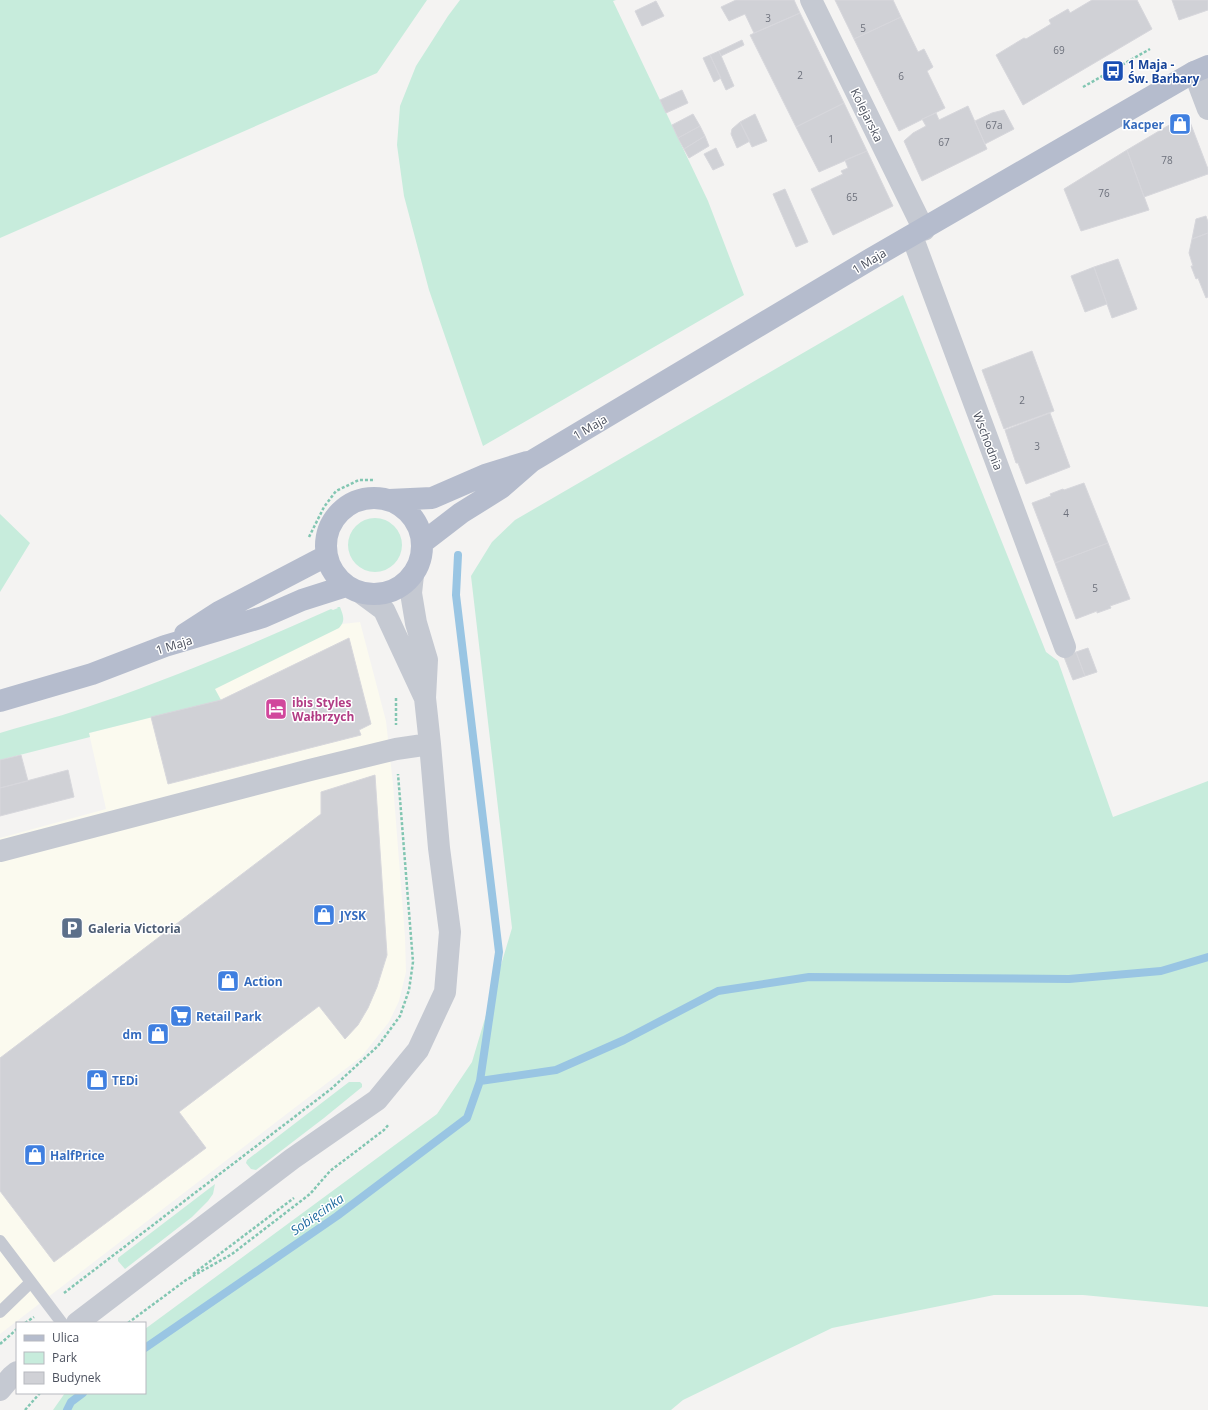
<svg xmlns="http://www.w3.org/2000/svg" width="1208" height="1410" viewBox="0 0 1208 1410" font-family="'Open Sans',sans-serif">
	<rect width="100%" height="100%" fill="#f4f3f2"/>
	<!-- commercial -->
	<path fill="#fbfaef" d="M360 622 386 721 393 784 405 937 406 972 399 1001 389 1022 361 1057 0 1334V838L106 809 89 733 144 719 342 624Z"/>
	<!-- green -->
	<path fill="#c7ecdc" d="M0 0H427L377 73 0 238Z
		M460 0H616L613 1 708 201 744 295 483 446 429 290 404 196 397 145 400 106 416 66 448 16Z
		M903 295 1046 652 1058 661 1113 817 1208 781V1307L1083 1295H994L832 1328 683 1400 671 1410H53L65 1393H145V1329L437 1114 472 1062 512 928 471 576 492 542 515 520Z
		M0 514 30 543 0 592Z
		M348 545a27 27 0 1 1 54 0a27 27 0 1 1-54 0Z
		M337 607H340C343 615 346 621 339 628L215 689 221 700 89 733 90 737 0 760V733C33 723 66 715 99 703 178 676 255 643 331 609L333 610 338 608Z
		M349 1082H360L362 1084V1087L324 1118 256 1170 251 1169 246 1163 247 1160Z
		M215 1184 213 1194 208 1201 192 1217 125 1269 118 1261V1258Z"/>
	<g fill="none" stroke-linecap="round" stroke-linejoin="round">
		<!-- stream -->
		<path stroke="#99c5e3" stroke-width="8" d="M480 1081 556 1070 624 1040 718 991 809 977 1069 979 1161 971 1208 957
			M145 1348 337 1216 467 1118 480 1081 499 952 456 595 458 555
			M67 1410 71 1402 83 1393"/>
	</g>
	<!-- building -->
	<path fill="#d0d1d6" stroke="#d7d7dc" d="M736 0H794L800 13 754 33 745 14 729 21 721 7Z
		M835 0H893L901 17 854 39Z
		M1092 0H1137L1152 29 1023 105 996 55 1024 38 1026 39 1051 24 1049 20 1068 9 1070 13Z
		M1172 0H1208V10L1179 20Z
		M656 1 664 16 642 26 635 11Z
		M800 13 844 103 796 127 750 35Z
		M901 17 918 52 924 49 933 67 927 71 945 108 899 131 854 39Z
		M742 40 744 45 721 56 719 51Z
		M719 51 734 86 726 90 710 55Z
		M710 55 721 78 714 82 703 58Z
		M682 90 688 103 666 113 660 100Z
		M844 103 867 151 819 172 796 127Z
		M968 106 987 149 922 181 904 141 913 133 926 126 922 119 936 113 939 120Z
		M1004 110 1014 129 985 144 975 121 992 113Z
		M693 114 700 126 678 138 672 125Z
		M755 114 767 141 752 147 740 122Z
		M1181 118 1190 122 1208 169V174L1144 197 1127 150Z
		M740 122 750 141 737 148 731 134 732 129Z
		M700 126 705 136 684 149 678 138Z
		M705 136 709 146 689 158 684 149Z
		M716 148 724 165 713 170 704 154Z
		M1127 150 1149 210 1081 231 1064 189Z
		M867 151 893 206 833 235 811 189 843 174 841 171 848 168 845 160Z
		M785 189 808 242 796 247 773 194Z
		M1206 216 1208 222V233L1192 239 1196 219Z
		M1208 233V297L1206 298 1198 278 1196 279 1191 266H1193L1189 253 1192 239Z
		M1118 259 1137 309 1112 318 1094 267Z
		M1094 267 1107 304 1085 312 1071 276Z
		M1032 351 1054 411 1004 429 982 370Z
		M1050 413 1070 467 1026 484 1018 463H1016L1005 430Z
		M1084 483 1108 543 1055 563 1032 503 1051 496 1050 494 1063 489 1064 490Z
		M1108 543 1130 599 1110 606 1111 608 1097 613V611L1076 619 1055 563Z
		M349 638 371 724 359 730 361 735 168 784 151 717 221 700Z
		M1088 648 1097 672 1085 676 1076 652Z
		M1076 652 1085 676 1073 680 1064 657Z
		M21 755 28 781 0 788V760Z
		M68 770 74 797 0 816V788Z
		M375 775 387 955 377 987 368 1008 358 1025 345 1039 319 1006 179 1112 206 1148 54 1262 0 1191V1058L321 814V792Z"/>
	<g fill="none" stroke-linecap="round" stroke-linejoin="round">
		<!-- path -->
		<path stroke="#82c6b2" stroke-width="2.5" stroke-dasharray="3 2" stroke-linecap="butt" d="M1083 87 1150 49
			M309 537 324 507 336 491 359 480H375
			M396 698V725
			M193 1274 294 1198
			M64 1293 331 1089 378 1046 400 1016 409 990 413 962 398 774
			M25 1323 34 1317
			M128 1323 186 1280 232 1254 310 1194 330 1171 384 1130 389 1124
			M0 1344 17 1329
			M25 1410 40 1393"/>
		<!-- service -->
		<path stroke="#c5c9d2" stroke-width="12" d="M0 1241 62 1323
			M0 1312 31 1282"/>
		<!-- minor -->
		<path stroke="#c5c9d2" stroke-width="22" d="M811 0 924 230
			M1194 72 1208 109
			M912 236 1065 647
			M361 593 384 610 424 696
			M0 851 310 770 396 749 430 744
			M77 1323 292 1159 377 1100 418 1050 445 992 450 932 439 848 430 744 425 698 427 660 416 623 411 593 413 575
			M0 1390 11 1377 17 1372"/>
		<!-- primary -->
		<path stroke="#b5bccd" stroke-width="22" d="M326 546a48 48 0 1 1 96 0a48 48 0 1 1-96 0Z
			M389 500 432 498 485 475 527 462
			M422 543 461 513 501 488 532 461 869 260 1194 72 1208 66
			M185 634 219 612 326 556
			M0 701 92 674 165 646 263 617 302 600 346 586"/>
	</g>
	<!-- icons -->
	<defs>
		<g id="bus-square" transform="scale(1.15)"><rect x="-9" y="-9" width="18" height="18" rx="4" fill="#1a4fb4" stroke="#fff"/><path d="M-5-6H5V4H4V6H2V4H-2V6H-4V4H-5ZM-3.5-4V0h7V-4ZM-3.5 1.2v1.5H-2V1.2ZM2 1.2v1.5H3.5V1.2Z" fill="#fff"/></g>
		<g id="shop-square" transform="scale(1.15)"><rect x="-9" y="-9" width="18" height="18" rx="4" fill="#3f7fe0" stroke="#fff"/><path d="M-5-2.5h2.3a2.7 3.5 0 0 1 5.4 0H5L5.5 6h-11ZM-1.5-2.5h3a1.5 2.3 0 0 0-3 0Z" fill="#fff"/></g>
		<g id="hotel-square" transform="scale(1.15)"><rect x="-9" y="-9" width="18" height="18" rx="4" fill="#d1479c" stroke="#fff"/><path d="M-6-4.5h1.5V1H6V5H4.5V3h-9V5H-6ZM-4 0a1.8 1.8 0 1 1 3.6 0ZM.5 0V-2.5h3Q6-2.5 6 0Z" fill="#fff"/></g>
		<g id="parking-square" transform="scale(1.15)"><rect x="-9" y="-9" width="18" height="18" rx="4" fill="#5c6f8a" stroke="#fff"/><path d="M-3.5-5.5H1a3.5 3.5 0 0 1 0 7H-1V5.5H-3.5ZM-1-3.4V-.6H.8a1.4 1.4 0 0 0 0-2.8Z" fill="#fff"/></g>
		<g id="supermarket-square" transform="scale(1.15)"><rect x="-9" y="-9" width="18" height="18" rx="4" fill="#3f7fe0" stroke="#fff"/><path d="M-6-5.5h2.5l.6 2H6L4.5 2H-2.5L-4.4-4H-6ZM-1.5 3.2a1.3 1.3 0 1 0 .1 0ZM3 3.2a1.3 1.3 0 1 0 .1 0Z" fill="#fff"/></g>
	</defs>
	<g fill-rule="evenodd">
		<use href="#bus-square" x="1113" y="71"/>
		<use href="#shop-square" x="1180" y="124"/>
		<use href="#hotel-square" x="276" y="709"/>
		<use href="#shop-square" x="324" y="915"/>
		<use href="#parking-square" x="72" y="928"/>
		<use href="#shop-square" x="228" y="981"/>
		<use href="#supermarket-square" x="181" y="1016"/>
		<use href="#shop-square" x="158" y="1034"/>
		<use href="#shop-square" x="97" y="1080"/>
		<use href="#shop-square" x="35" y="1155"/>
	</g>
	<g text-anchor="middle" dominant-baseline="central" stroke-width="3" stroke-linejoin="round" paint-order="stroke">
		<!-- number labels -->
		<g font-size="10" fill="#6d717c">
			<text x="768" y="18">3</text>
			<text x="863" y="28">5</text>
			<text x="1059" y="50">69</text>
			<text x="800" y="75">2</text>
			<text x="901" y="76">6</text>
			<text x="994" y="125">67a</text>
			<text x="831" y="139">1</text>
			<text x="944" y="142">67</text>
			<text x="1167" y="160">78</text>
			<text x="1104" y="193">76</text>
			<text x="852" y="197">65</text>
			<text x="1022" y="400">2</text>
			<text x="1037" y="446">3</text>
			<text x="1066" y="513">4</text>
			<text x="1095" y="588">5</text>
		</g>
		<!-- transit labels -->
		<g font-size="12" font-weight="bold" fill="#164399" stroke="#fff" text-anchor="start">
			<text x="1128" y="64">1 Maja -<tspan x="1128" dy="14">Św. Barbary</tspan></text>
		</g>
		<!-- street labels -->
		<g font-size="12" fill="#4c515e" stroke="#fff">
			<text transform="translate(867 115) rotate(64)">Kolejarska</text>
			<text transform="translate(869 261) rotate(-31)">1 Maja</text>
			<text transform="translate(590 427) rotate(-30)">1 Maja</text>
			<text transform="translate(988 441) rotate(69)">Wschodnia</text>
			<text transform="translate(174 645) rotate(-17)">1 Maja</text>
		</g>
		<!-- shop labels -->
		<g font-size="12" font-weight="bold" fill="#366cbe" stroke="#fff" text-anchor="start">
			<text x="1164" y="124" text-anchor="end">Kacper</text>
			<text x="340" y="915">JYSK</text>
			<text x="244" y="981">Action</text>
			<text x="196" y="1016">Retail Park</text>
			<text x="142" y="1034" text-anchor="end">dm</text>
			<text x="112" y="1080">TEDi</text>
			<text x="50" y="1155">HalfPrice</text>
		</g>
		<!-- hotel labels -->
		<g font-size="12" font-weight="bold" fill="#b23c85" stroke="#fff" text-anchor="start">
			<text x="292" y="702">ibis Styles<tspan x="292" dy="14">Wałbrzych</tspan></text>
		</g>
		<!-- service labels -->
		<g font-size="12" font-weight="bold" fill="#4e5e75" stroke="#fff" text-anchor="start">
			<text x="88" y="928">Galeria Victoria</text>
		</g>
		<!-- water labels -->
		<g font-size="13" font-style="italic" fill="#1d6a9f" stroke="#fff">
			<text transform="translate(317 1214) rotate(-35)">Sobięcinka</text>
		</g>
	</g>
	<!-- legend -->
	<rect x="16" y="1322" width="130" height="72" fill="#ffffff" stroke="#b7b9bf"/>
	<rect x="24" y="1335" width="20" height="6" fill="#b5bccd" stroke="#b7b9bf"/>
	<text x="52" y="1342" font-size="12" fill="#4c515e">Ulica</text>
	<rect x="24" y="1352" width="20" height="12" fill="#c7ecdc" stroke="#b7b9bf"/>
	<text x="52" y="1362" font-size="12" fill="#4c515e">Park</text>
	<rect x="24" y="1372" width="20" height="12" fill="#d0d1d6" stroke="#b7b9bf"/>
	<text x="52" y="1382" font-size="12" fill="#4c515e">Budynek</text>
</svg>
